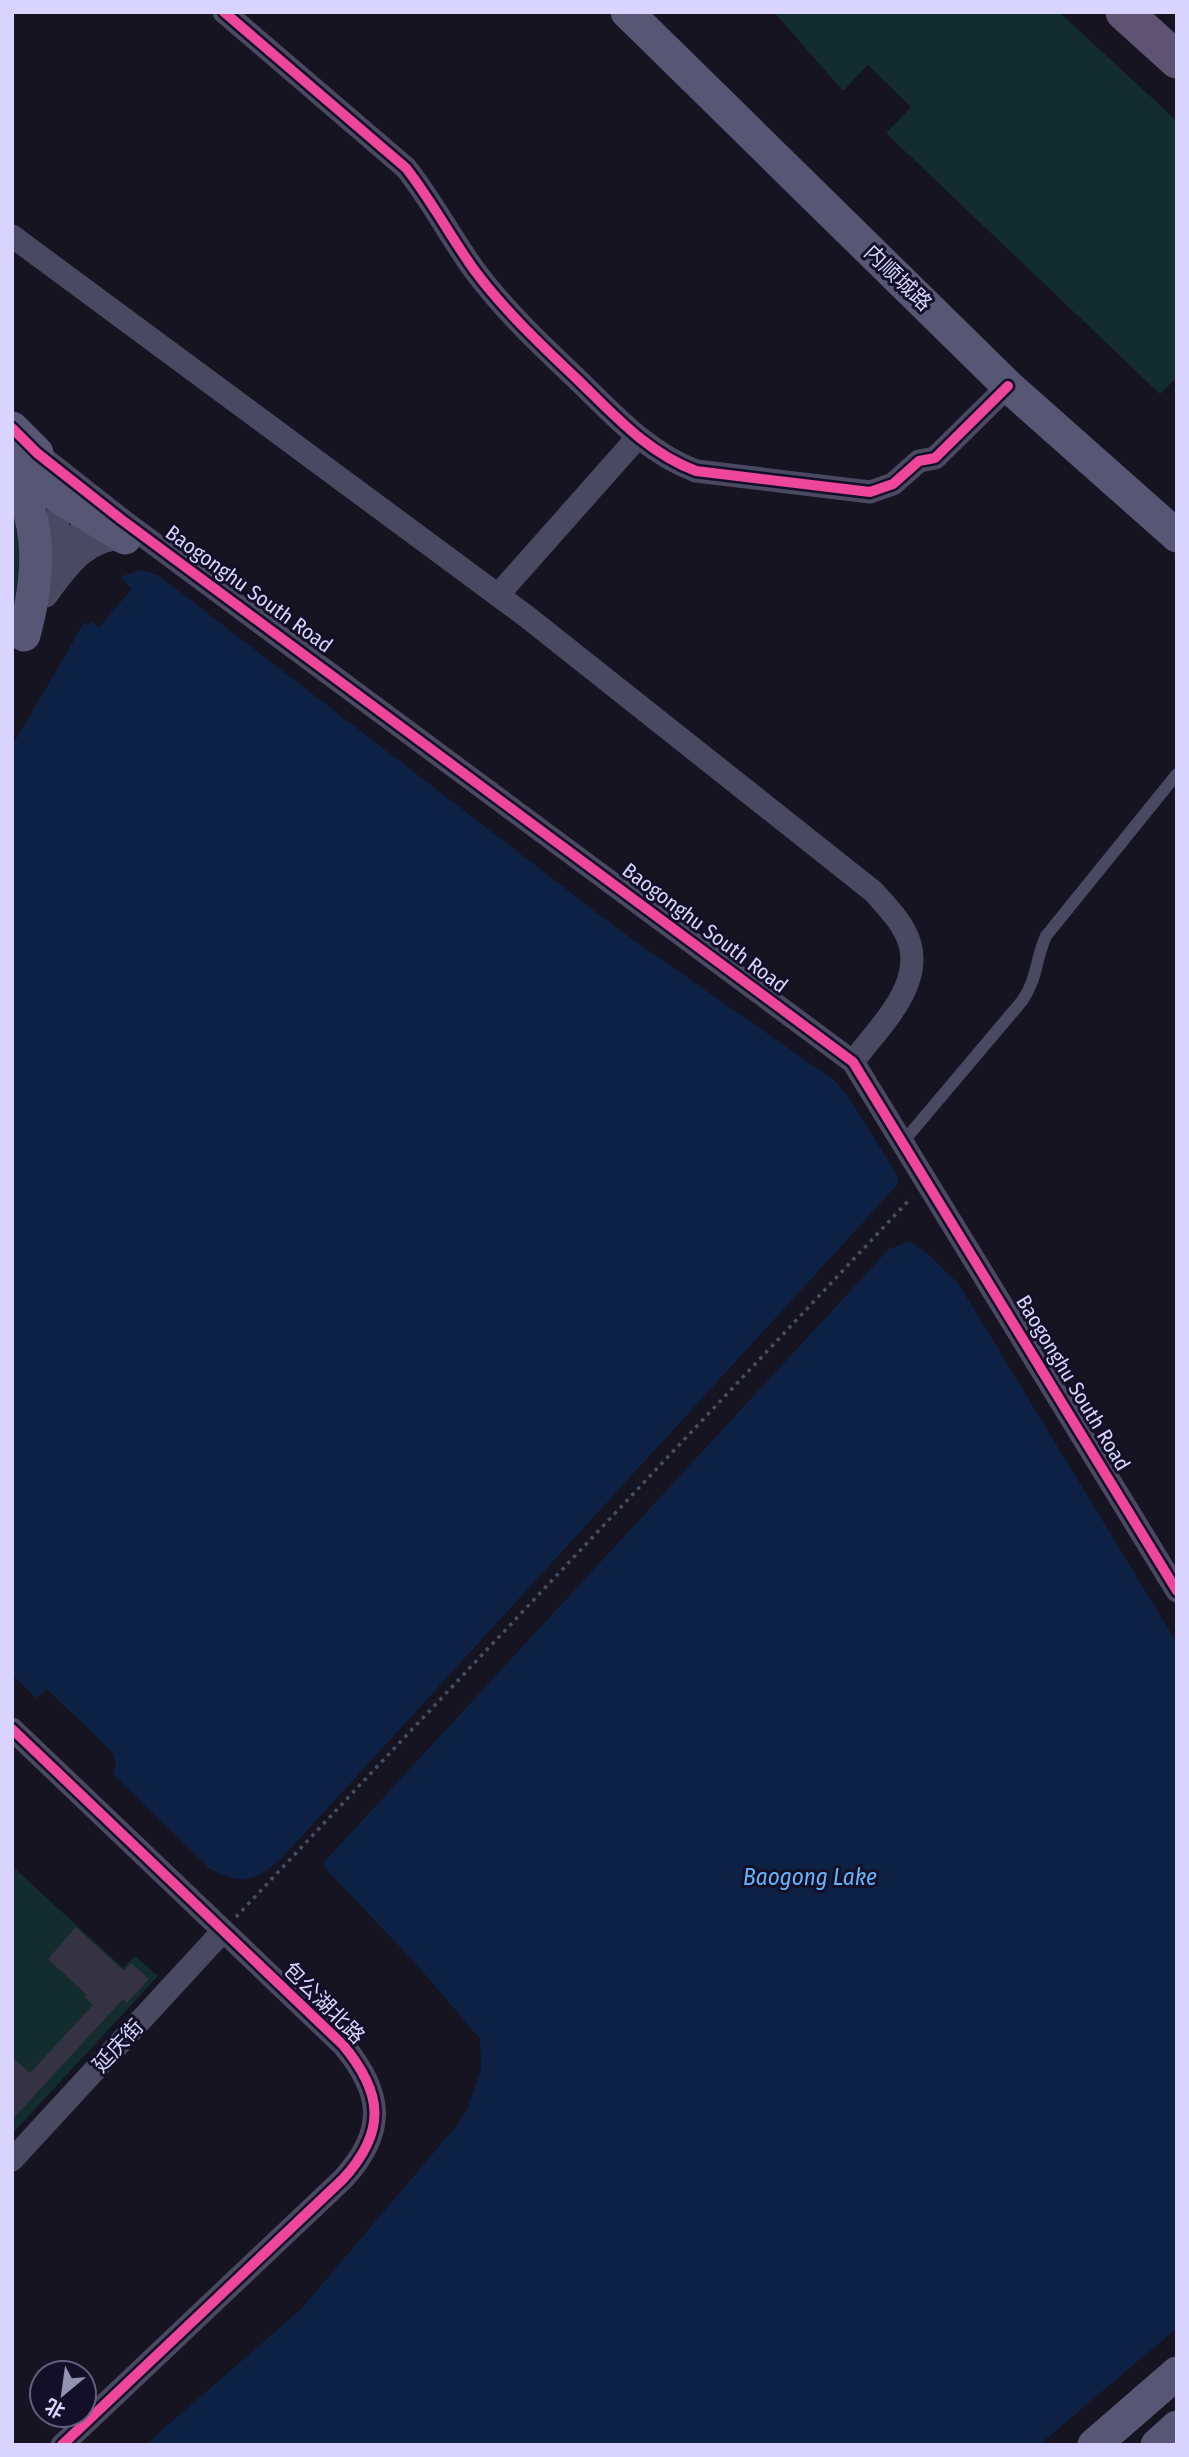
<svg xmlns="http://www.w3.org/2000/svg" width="1189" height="2457" viewBox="0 0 1189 2457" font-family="'Fira Sans Condensed','Noto Sans SC',sans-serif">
	<rect width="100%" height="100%" fill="#161421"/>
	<!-- green -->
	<path fill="#132c2d" d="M774 12H1059L1177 121V377L1160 394 886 133 911 107 868 65 843 91Z
		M12 511C27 546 21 578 12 614Z
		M12 1866 123 1968 135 1956 158 1976 12 2134Z"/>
	<!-- water -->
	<path fill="#0d2144" d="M140 570 158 575 618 929 834 1080 848 1096 897 1175 898 1184 282 1858C256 1881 241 1886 209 1868L113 1774 116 1765 113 1753 47 1689 36 1698 12 1675V746L84 623 89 625 91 621 99 627 132 589 120 577Z
		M910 1241 927 1253 958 1283 1177 1643V2328L1039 2445H145L301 2309 458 2124 468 2107 481 2069 480 2039 417 1965 324 1867V1862L889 1249Z"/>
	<!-- building -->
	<path fill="#343243" d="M76 1927 124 1971 131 1963 149 1979 127 2003 123 1999 12 2120V2057L30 2073 93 2005 85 1997 87 1995 48 1959Z"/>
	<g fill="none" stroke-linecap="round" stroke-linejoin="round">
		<!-- path -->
		<path stroke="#44505f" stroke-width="3.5" stroke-dasharray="3.5 5" stroke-linecap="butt" d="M236 1917 911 1198"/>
		<!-- lane -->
		<path stroke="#4a4962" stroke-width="12" d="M903 1142 1022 1001C1038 978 1035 960 1046 936L1177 774"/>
		<!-- street -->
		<path stroke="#4a4962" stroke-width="23" d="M224 12 406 168C432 201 451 238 475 271 505 311 542 346 578 380 615 416 648 453 696 471L870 492 893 484 919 461 935 458 1008 386
			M12 236 526 616 874 892C884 904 897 916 904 930 932 979 880 1025 853 1062
			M37 453 122 520 853 1062 1177 1591
			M53 567C67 547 81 519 109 517
			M45 585C55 556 62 516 56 485
			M498 595 638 437
			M46 596C67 567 89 535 127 539
			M12 1729 343 2045C383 2093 387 2131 343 2179L62 2445
			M12 2160 223 1931"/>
		<!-- secondary -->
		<path stroke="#575674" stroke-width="33" d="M627 12 1008 386 1177 536
			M12 428 37 453
			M12 468 125 538
			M12 475C45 522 38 583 24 635
			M1094 2445 1177 2373
			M1157 2445 1177 2427"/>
		<!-- primary -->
		<path stroke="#5e5373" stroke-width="37" d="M1124 12 1177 60"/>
		<!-- cycleway casing -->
		<g stroke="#130f26" stroke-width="15">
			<path id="cycleway" d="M224 12 406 168C432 201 451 238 475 271 505 311 542 346 578 380 615 416 648 453 696 471L870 492 893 484 919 461 935 458 1008 386
				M12 428 37 453 122 520 853 1062 1177 1591
				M12 1729 343 2045C383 2093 387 2131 343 2179L62 2445"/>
		</g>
		<!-- cycleway -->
		<use href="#cycleway" stroke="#ed469a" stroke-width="10"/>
	</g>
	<g text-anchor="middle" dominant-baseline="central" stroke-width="6" stroke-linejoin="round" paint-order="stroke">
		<!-- street labels -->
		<g font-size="21" fill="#d9d4ff" stroke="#130f26">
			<text transform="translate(898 278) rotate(44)">内顺城路</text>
			<text transform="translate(249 589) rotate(36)">Baogonghu South Road</text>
			<text transform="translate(705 928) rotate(37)">Baogonghu South Road</text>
			<text transform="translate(1073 1383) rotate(59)">Baogonghu South Road</text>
			<text transform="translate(324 2003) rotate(45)">包公湖北路</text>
			<text transform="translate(118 2046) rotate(-47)">延庆街</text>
		</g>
		<!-- water labels -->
		<g font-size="23" font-style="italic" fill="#62b6ff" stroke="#130f26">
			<text x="810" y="1877">Baogong Lake</text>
		</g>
	</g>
	<!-- border -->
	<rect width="1189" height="2457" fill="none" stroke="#d9d4ff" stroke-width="28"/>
	<!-- north arrow -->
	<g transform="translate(63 2394) rotate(209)"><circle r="33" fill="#130f26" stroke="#625e7d" stroke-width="2"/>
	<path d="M0-5L12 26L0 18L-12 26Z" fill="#9591b1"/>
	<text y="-10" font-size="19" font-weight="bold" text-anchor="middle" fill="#d9d4ff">北</text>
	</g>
</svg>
